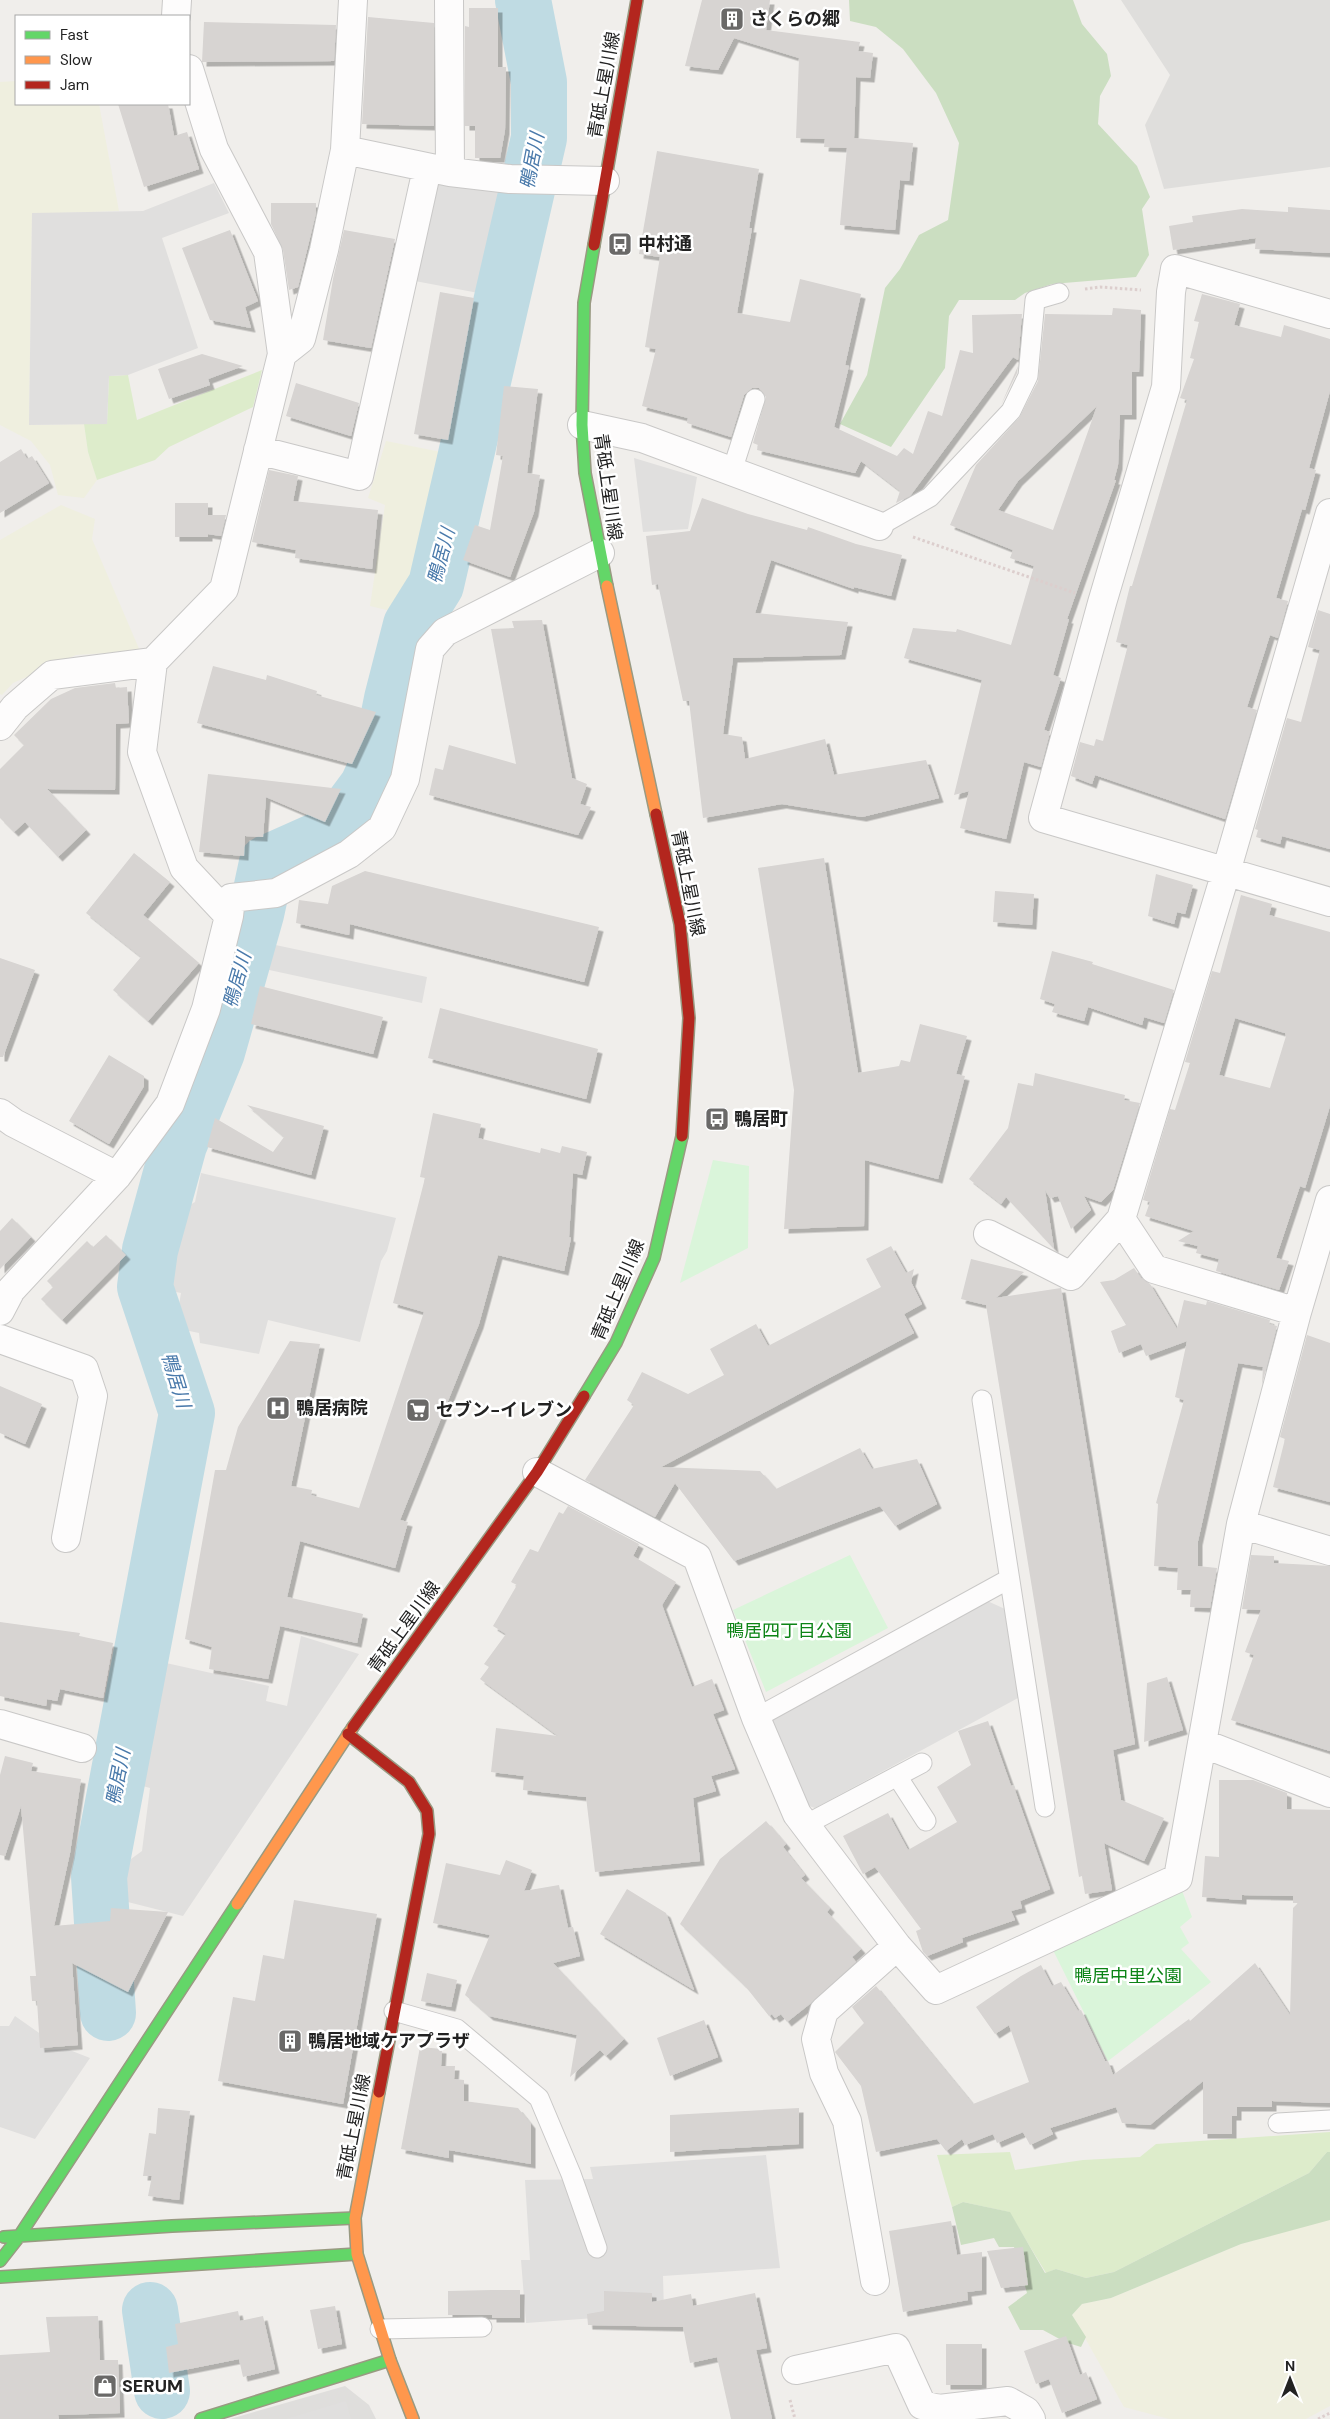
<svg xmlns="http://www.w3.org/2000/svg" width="1330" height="2419" viewBox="0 0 1330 2419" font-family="'DM Sans','Noto Sans JP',sans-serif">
	<defs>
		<filter id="shadow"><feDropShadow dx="4.5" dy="4.5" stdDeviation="0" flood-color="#0004"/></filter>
	</defs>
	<rect width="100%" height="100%" fill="#f0eeeb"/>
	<!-- residential -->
	<path fill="#dfdedc" d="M1121 0H1330V167L1164 189 1145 125 1170 75Z
		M345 2386 369 2405 376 2419H230Z"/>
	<!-- farmland -->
	<path fill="#efefdf" d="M16 81V104H99L119 211 32 214 29 425 84 424 88 452 97 480 84 498 58 495 50 465 31 441 0 425V82Z
		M386 441 451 454 438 511 434 514 418 574 399 598 404 614 370 606 385 505 368 498Z
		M61 505 95 519 92 539 140 651 76 655 13 683 2 695 0 694V540Z
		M1325 2220H1330V2406L1306 2419H1169L1124 2407 1072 2315 1082 2304 1111 2298 1241 2244Z"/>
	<!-- grass -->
	<path fill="#ddeccb" d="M262 370 253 407 169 447 155 460 97 480 88 452 84 424H107L109 376 128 375 137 420Z
		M1330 2132V2152H1327L1309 2173 1114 2272 1086 2278 1056 2269 1046 2273 1009 2212 963 2202 952 2207 937 2155 1010 2152 1015 2170 1083 2160 1140 2157 1156 2144Z"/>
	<!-- forest -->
	<path fill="#cbdec1" d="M849 0H1073L1082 24 1107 54 1111 76 1100 96 1098 124 1137 166 1150 197 1142 209 1149 255 1136 277 1052 284 1025 293 1015 300H959L949 316 945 368 891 447 840 424 867 375 885 288 900 269 919 235 948 220 959 143 936 93 903 49 876 27 850 21Z
		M1327 2152H1330V2220L1241 2244 1111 2298 1082 2304 1072 2315 1086 2337 1081 2347 1065 2342 1043 2330H1020L1008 2307 1027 2293 1014 2247H999L994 2238 961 2245 952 2207 963 2202 1010 2212 1045 2273 1056 2269 1086 2278 1114 2272 1309 2173Z"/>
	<!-- park -->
	<path fill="#daf5da" d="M713 1160 749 1166 748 1248 680 1283Z
		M850 1555 888 1628 766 1692 733 1610Z
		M1181 1888 1192 1917 1180 1927 1189 1943 1181 1949 1211 1982 1108 2061 1053 1950Z"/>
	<!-- parking -->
	<path fill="#e0dfde" d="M436 175 509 189 489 295 415 281Z
		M214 183 229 213 162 238 198 348 128 375 109 376 107 424 29 425 32 213 143 211Z
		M634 458 697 477 688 529 643 532Z
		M266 943 427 977 422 1003 260 968Z
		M201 1173 396 1218 387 1251 381 1261 360 1342 268 1320 259 1354 200 1343 199 1333 175 1328 181 1293 161 1289 175 1228 184 1225 188 1206 195 1202Z
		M983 1599 1005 1609 1018 1698 815 1808 803 1804 767 1717Z
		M301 1636 359 1654 183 1916 120 1900 124 1869 131 1859 142 1851 150 1788 132 1783 157 1661 269 1686 266 1701 287 1706Z
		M15 2016 42 2035 45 2050 67 2049 90 2058 35 2139 0 2127V2026H9Z
		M766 2155 780 2268 663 2276 664 2313 526 2323 521 2260H530L525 2180 593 2179 590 2167Z
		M346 2401 351 2419H286Z"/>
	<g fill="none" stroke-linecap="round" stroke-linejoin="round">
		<!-- river -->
		<path stroke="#bfdbe3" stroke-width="56" d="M108 2013 99 1877 187 1413 145 1287 150 1250 179 1145 217 1052 256 914 267 863 332 834 367 787 380 759 392 699 411 625 436 585 539 138V82L523 0
			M150 2310 162 2391"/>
	</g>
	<!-- building -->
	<path fill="#d7d4d2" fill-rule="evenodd" filter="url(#shadow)" d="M702 0H770L766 30 860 42 858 51 873 53 870 78 856 77 854 138 913 143 909 181 900 180 895 230 840 225 847 148 824 147 825 139 796 138 799 58 734 38 718 70 685 66Z
		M469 8H498V67H506L505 130 500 158H475V126H465V26L469 27Z
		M368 17 434 23V126L362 124Z
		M204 22 336 25 334 61 202 62Z
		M118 104H168L174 136 187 132 199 169 144 187Z
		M657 151 759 169 749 228H752L737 313 790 322 800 279 861 294 845 365 849 366 834 427 897 456 904 448 913 454 928 411 942 416 960 350 973 353 972 315 1022 314 1018 360 1013 357 910 496 896 503 900 491 861 461 855 473 757 450 758 445 753 443 766 397 759 388H752L744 395 731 437 687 423 688 418 642 406 656 349 645 347 660 257 639 254Z
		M271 203H316V213L298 287 289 290 283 250 271 224Z
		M1288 207 1330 210V253L1255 249 1256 238 1173 250 1169 226 1193 222 1192 216 1242 209 1288 212Z
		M230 230 258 301 245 307 251 328 210 320 182 248Z
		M344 230 395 239 371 348 323 340 333 279Z
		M440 292 474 298 448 440 414 434Z
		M1202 294 1240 304 1234 325 1281 337 1284 325 1330 339V391L1309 468 1316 470 1305 510 1302 509 1276 598 1288 601 1278 638 1270 635 1247 707 1257 710 1225 819 1095 775 1092 784 1071 776 1080 742 1094 746 1096 739 1103 741 1128 645 1116 642 1130 586H1132L1187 400 1180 398 1194 359 1190 358 1199 322 1194 321Z
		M1113 308 1141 310 1139 372H1132V415H1120L1118 465 1114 480H1116L1067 619H1069L1053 675 1061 678 1044 730 1050 732 1041 767 1024 762 1006 839 960 828 969 791 954 795 982 680 904 658 913 628 956 632 957 629 1011 645 1034 566 1010 558 1013 550 950 525 976 465 1019 418 1038 381 1045 314 1112 315ZM1097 406 1053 530 998 510 1018 481Z
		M202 354 243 366 208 379 210 385 169 399 158 369Z
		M1018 366 1017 373 1001 405Z
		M296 383 359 403 351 436 286 416Z
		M504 386 538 389 527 473 540 475 534 512 510 577 463 560 475 525 490 530 503 456 496 455Z
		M21 449 27 459 32 456 49 483 0 513V462Z
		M269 470 298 476 293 501 378 510 372 569 295 558 296 550 252 542Z
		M702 498 748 514 807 530 808 527 856 544 902 555 891 596 854 587V589L771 560 755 613 848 622 841 655 733 658 723 734 742 737 745 759 825 739 834 775 926 760 939 798 862 817 782 804 703 818 689 701H683L658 584 652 585 646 536 690 531Z
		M175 503H208V515H226L221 536 208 534V537H175Z
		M1318 610 1330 614V849L1282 836 1280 844 1256 837 1258 830 1255 829 1287 718 1301 722 1320 650 1308 647Z
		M542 620 572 778 587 784 580 804 591 807 578 835 429 795 435 768 443 770 449 745 516 764 491 629 514 628 512 621Z
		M213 666 266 680 267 675 317 691 316 695 376 712 352 764 197 723Z
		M115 683 116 688 127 687 129 723 116 724 115 790 47 789 86 830 58 857 25 822 14 832 0 818V769L24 745 14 735 51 699 75 688Z
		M208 774 236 777 341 789 325 822 266 797 263 837 245 836 244 856 199 852Z
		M134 853 170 882 143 915 199 963 148 1021 113 990 141 957 86 913Z
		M824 858 858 1073 899 1066 901 1060 910 1062 920 1024 967 1036 956 1074 965 1076 938 1179 865 1160 864 1226 784 1229 794 1090 758 868Z
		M365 871 599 927 584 982 350 924 349 935 296 923 299 900 328 904 332 886Z
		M1156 874 1193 885 1185 914 1177 912 1174 924 1148 916Z
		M995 891 1034 894 1032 925 993 922Z
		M1241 895 1272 904 1269 915 1330 932V1106L1305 1188 1300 1186 1276 1258 1289 1261 1279 1290 1216 1271 1219 1259 1196 1253 1198 1246 1178 1241 1194 1231 1145 1216 1150 1202 1143 1200 1170 1109 1175 1110 1190 1063 1185 1062 1212 971 1220 973ZM1235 1018 1285 1033 1286 1036 1270 1088 1219 1075Z
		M1052 951 1093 962 1092 964 1174 990 1164 1023 1144 1017 1142 1025 1088 1007 1084 1021 1052 1012 1055 1004 1040 999Z
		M0 958 35 970 3 1057H0Z
		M260 986 383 1017 373 1054 251 1024Z
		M440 1008 598 1049 586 1099 428 1058Z
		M109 1055 144 1076V1086L109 1144 69 1121Z
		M1035 1073 1125 1095 1124 1100 1140 1103 1113 1190 1101 1202 1084 1196 1091 1210 1071 1229 1058 1196 1050 1198 1045 1190 1054 1249 1006 1197 1001 1204 969 1179 1008 1128 1018 1083 1033 1086Z
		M247 1105 324 1126 311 1175 207 1147 215 1118 273 1152 284 1137Z
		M433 1113 481 1124 478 1138 540 1153 541 1148 560 1153 562 1146 587 1152 582 1175 573 1173 569 1237 571 1238 564 1271 498 1255 479 1324 400 1520 408 1522 395 1568 300 1541 287 1597 363 1614 357 1643 280 1626 268 1679 209 1669 212 1647 185 1639 215 1470H226L238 1427 290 1341 320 1344 291 1486 312 1490 311 1495 359 1508 424 1312 393 1303 425 1178 420 1177Z
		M12 1218 31 1237 0 1269V1231Z
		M106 1235 126 1255 62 1320 41 1299 53 1287 47 1281 87 1241 93 1247Z
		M891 1246 906 1273 914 1269 911 1282 922 1304 904 1314 914 1333 661 1467 760 1471 776 1489 860 1448 872 1469 917 1459 937 1504 895 1526 880 1506 734 1561 675 1483 655 1517 585 1480 634 1405 627 1400 642 1372 688 1394 724 1375 710 1349 756 1324 768 1346 881 1287 866 1259Z
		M971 1259 1024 1272 996 1298 1061 1288 1135 1744 1113 1750 1121 1800 1164 1818 1144 1861 1104 1843 1112 1890 1085 1894 1082 1876 1079 1877 986 1305 961 1299Z
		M1134 1268 1141 1278 1150 1284 1177 1329 1184 1300 1206 1305 1207 1301 1270 1320 1269 1324 1277 1326 1262 1385 1263 1367 1238 1363 1198 1541V1566L1217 1568 1210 1608 1190 1607 1191 1590H1177L1178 1568 1154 1566 1158 1504 1156 1503 1184 1400 1175 1397 1187 1341 1146 1356 1141 1344 1119 1353 1111 1331 1126 1325 1100 1282 1114 1280Z
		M1307 1335 1330 1343V1502L1273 1487 1285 1439 1280 1437Z
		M0 1386 42 1404 25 1444 0 1433Z
		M568 1506 639 1544 633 1556 676 1582 662 1605 692 1687 712 1679 724 1710 713 1714 735 1769 711 1776 716 1791 693 1798 700 1861 595 1872 586 1797 523 1790 524 1776 491 1772 496 1728 558 1736 480 1679 489 1667 484 1664 506 1634 493 1626 517 1585 511 1582 530 1549 538 1552 559 1512 563 1514Z
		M1251 1555 1274 1556V1563L1330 1566V1751L1231 1720 1254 1655 1245 1652 1261 1610 1242 1609Z
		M0 1622 80 1633 79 1636 113 1643 103 1698 60 1689 57 1701 47 1699 46 1706 0 1696Z
		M1167 1677 1183 1730 1144 1742 1147 1683Z
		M988 1721 1011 1786 1013 1785 1050 1889 1020 1901 1022 1908 1011 1911 1015 1920 962 1938 963 1942 927 1956 923 1952 916 1931 921 1929 875 1867 863 1874 843 1836 888 1813 908 1850 957 1822 937 1787 971 1765 958 1731Z
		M5 1756 33 1763 31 1771 81 1779 70 1853 54 1926 110 1921 111 1908 168 1912 128 1992 72 1963 78 2045 40 2048 37 2001H32L30 1976H36L21 1806 5 1856 0 1855V1775Z
		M1219 1780H1253L1287 1793V1809L1330 1810V2103L1272 2101V2107H1237V2116H1232V2134H1203V2081L1150 2125 1122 2123 1116 2107 1050 2128 1053 2134 1030 2145 1023 2132 997 2143 993 2134 965 2145 962 2139 946 2151 937 2139 876 2152 861 2086 835 2052 864 2023 852 2007 876 1986 973 2104 1029 2082 1009 2025 995 2034 976 2007 1021 1976 1041 1965 1052 1986 1061 1982 1078 2011 1081 2010 1105 2061H1108L1113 2075 1189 2019 1190 2021 1255 1963 1290 2015 1293 1908 1298 1903H1293V1896L1242 1895V1900L1202 1897 1205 1856 1219 1857Z
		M766 1821 786 1844 783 1847 805 1875 801 1878 830 1908 827 1912 861 1949 852 1957 856 1962 811 2003 787 2022 781 2014 775 2018 772 2014 769 2016 746 1987 680 1924 720 1859Z
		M506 1860 532 1870 524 1891 559 1885 568 1928 573 1927 580 1956 553 1963 624 2039 606 2056 600 2050 570 2077 577 2035 489 2016 465 1995 490 1935 433 1923 446 1863 500 1875Z
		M627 1889 666 1913 694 1990 600 1934Z
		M294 1900 377 1914 343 2104 218 2081 233 1997 255 2001 263 1955 284 1959Z
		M427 1973 457 1980 451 2007 421 2001Z
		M704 2020 718 2057 670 2076 657 2038Z
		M420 2047 442 2049 441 2066H455L454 2079 464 2080V2101L518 2108 531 2124V2164L449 2150V2158L401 2149Z
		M158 2108 190 2111 179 2200 148 2196 152 2176H143L149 2133 156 2134Z
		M799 2108V2144L670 2152V2115Z
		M951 2221 957 2255 982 2252V2290L967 2292 968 2300 903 2312 889 2231Z
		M1023 2247 1028 2285 1001 2288 987 2251Z
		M492 2290H520V2318H492V2315H448V2291Z
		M604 2291 652 2293V2302L691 2294 693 2306 755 2293 767 2348 756 2350 772 2419H731L717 2357 690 2363 683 2327 588 2325 587 2314 604 2311Z
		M335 2306 342 2344 318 2349 310 2310Z
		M238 2311 240 2321 263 2316 275 2369 243 2377 239 2359 169 2373 166 2347 178 2344 175 2324Z
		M98 2316 100 2360H118L120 2413 58 2415 59 2419H0V2355L50 2352 46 2317Z
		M1066 2336 1080 2375 1086 2372 1097 2399 1062 2413 1049 2379 1036 2384 1024 2351Z
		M946 2344H982V2385H946Z"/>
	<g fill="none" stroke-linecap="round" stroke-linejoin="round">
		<!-- lane casing -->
		<g stroke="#c9c8c7" stroke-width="21">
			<path id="lane" d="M732 471 755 399
				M879 526 930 497 1011 411 1028 376 1035 300 1059 293
				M982 1400 1045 1807
				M756 1718 1009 1579
				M897 1776 926 1821
				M805 1825 922 1763
				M394 2011 457 2029 539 2098 571 2174 597 2248
				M1278 2123 1330 2120
				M380 2329 482 2327"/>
		</g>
		<!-- street casing -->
		<g stroke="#c9c8c7" stroke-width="30">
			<path id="street" d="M353 0 345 150 450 172 510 179 605 181
				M449 0 450 172
				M176 16 177 0
				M1330 314 1175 269 1171 292 1166 387 1102 603 1043 818 1330 902
				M282 354 301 339 324 250 345 150
				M582 425 642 438 879 526
				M258 450 359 476 427 169
				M0 726 15 707 52 675 153 662 224 589 282 354 268 252 214 149 189 69
				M229 916 231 898 276 893 349 854 382 828 405 779 430 649 445 632 600 553
				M0 1113 14 1123 117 1176
				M988 1234 1071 1276 1121 1219
				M0 1311 11 1290 117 1176 170 1104 206 1009 229 916 184 868 142 752 153 662
				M1297 1312 1154 1269 1121 1219 1226 872 1330 513
				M0 1339 84 1369 93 1396 66 1538
				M537 1472 697 1557 756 1718 797 1814 897 1946 936 1990 1178 1878 1241 1524 1297 1312 1330 1200
				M1241 1524 1330 1551
				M0 1724 82 1748
				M1202 1743 1330 1793
				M875 2281 847 2121 824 2073 816 2039 824 2011 897 1946
				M796 2370 896 2348 922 2405 939 2409 1008 2401 1026 2411 1031 2419"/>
		</g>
		<!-- fast casing -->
		<g stroke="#999a82" stroke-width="14">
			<path id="fast" d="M594 245 584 303 582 425 585 473 607 586
				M584 1396 616 1343 654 1258 682 1136
				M4 2237 172 2226 355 2218
				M0 2261 18 2238 237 1904
				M0 2277 357 2254
				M201 2419 390 2360"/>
		</g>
		<!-- slow casing -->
		<g stroke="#999a82" stroke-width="14">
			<path id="slow" d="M607 586 656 814
				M237 1904 353 1727
				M379 2092 355 2218 357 2254 390 2360 413 2419"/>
		</g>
		<!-- jam casing -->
		<g stroke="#999a82" stroke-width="14">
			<path id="jam" d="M594 245 637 0
				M656 814 680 924 689 1018 682 1136
				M353 1727 537 1472 584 1396
				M348 1734 409 1782 427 1811 429 1834 379 2092"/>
		</g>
		<!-- path -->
		<path stroke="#dccecd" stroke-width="3" stroke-dasharray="2.5 2.5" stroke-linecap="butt" d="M1085 289 1100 287 1141 290
			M913 537 1075 593
			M790 2400 795 2419
			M1318 2419 1330 2413"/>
		<!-- lane -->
		<use href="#lane" stroke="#fdfcfc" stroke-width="19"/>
		<!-- street -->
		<use href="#street" stroke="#fdfcfc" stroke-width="28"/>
		<!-- fast -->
		<use href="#fast" stroke="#63d668" stroke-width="11"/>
		<!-- slow -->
		<use href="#slow" stroke="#ff974d" stroke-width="11"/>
		<!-- jam -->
		<use href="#jam" stroke="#b3261e" stroke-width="11"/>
	</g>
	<!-- icons -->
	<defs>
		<g id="building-square" transform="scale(1.25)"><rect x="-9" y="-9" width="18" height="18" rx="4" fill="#6a6968" stroke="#fff"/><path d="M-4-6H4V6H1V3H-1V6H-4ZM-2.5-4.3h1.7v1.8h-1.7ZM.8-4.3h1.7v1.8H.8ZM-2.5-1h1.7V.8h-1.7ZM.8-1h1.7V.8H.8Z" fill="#fff"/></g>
		<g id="bus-square" transform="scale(1.25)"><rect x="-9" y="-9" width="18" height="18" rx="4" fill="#6a6968" stroke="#fff"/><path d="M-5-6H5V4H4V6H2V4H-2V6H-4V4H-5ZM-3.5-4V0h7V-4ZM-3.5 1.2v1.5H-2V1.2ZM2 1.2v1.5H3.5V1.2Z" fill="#fff"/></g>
		<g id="hospital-square" transform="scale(1.25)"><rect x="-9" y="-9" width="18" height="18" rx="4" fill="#6a6968" stroke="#fff"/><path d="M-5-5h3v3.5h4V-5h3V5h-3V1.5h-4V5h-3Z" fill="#fff"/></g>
		<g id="supermarket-square" transform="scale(1.25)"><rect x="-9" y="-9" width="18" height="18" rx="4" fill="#6a6968" stroke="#fff"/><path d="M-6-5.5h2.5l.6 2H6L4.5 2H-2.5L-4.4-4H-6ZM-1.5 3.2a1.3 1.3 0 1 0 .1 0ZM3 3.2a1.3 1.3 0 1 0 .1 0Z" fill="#fff"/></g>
		<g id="shop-square" transform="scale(1.25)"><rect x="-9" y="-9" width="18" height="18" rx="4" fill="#6a6968" stroke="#fff"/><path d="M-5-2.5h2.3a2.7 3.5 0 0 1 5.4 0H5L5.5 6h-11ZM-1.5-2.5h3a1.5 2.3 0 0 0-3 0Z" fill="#fff"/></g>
	</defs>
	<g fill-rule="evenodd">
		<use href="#building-square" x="732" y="19"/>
		<use href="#bus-square" x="620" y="244"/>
		<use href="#bus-square" x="717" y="1119"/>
		<use href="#hospital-square" x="278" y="1408"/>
		<use href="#supermarket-square" x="418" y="1410"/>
		<use href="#building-square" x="290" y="2041"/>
		<use href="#shop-square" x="105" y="2386"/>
	</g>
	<g text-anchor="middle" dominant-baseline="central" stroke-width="5" stroke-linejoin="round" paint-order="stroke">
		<!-- poi labels -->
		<g font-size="18" font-weight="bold" fill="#222" stroke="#fff" text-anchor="start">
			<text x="750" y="19">さくらの郷</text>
			<text x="638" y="244">中村通</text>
			<text x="734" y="1119">鴨居町</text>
			<text x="296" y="1408">鴨居病院</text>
			<text x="436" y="1410">セブン-イレブン</text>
			<text x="308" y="2041">鴨居地域ケアプラザ</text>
			<text x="122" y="2386">SERUM</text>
		</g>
		<!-- street labels -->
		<g font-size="18" fill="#222" stroke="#fff">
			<text transform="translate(604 85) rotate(-80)">青砥上星川線</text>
			<text transform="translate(608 487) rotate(82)">青砥上星川線</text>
			<text transform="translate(688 883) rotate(79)">青砥上星川線</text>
			<text transform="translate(618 1290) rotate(-67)">青砥上星川線</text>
			<text transform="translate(404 1627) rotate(-54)">青砥上星川線</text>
			<text transform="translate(354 2127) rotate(-79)">青砥上星川線</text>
		</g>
		<!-- park labels -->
		<g font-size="18" fill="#0c8416" stroke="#fff">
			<text x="789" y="1631">鴨居四丁目公園</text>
			<text x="1128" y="1976">鴨居中里公園</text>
		</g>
		<!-- water labels -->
		<g font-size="19" font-style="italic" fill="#4a7aab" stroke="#fff">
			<text transform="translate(532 161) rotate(-79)">鴨居川</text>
			<text transform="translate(441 556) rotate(-75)">鴨居川</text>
			<text transform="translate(237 980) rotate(-74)">鴨居川</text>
			<text transform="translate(176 1380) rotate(73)">鴨居川</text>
			<text transform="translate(118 1777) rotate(-79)">鴨居川</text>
		</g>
	</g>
	<!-- legend -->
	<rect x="15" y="15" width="175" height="90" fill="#ffffff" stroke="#a7a7a7"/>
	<rect x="25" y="31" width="25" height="8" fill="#63d668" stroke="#a7a7a7"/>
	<text x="60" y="40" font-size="15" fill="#222222">Fast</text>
	<rect x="25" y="56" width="25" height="8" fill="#ff974d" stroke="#a7a7a7"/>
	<text x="60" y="65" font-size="15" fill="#222222">Slow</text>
	<rect x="25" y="81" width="25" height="8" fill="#b3261e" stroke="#a7a7a7"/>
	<text x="60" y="90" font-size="15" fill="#222222">Jam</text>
	<!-- north arrow -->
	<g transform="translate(1290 2379)" stroke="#ffffff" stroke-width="4" paint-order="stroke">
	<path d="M0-4L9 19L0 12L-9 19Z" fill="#222222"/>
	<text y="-8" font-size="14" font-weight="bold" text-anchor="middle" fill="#222222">N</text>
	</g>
</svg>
